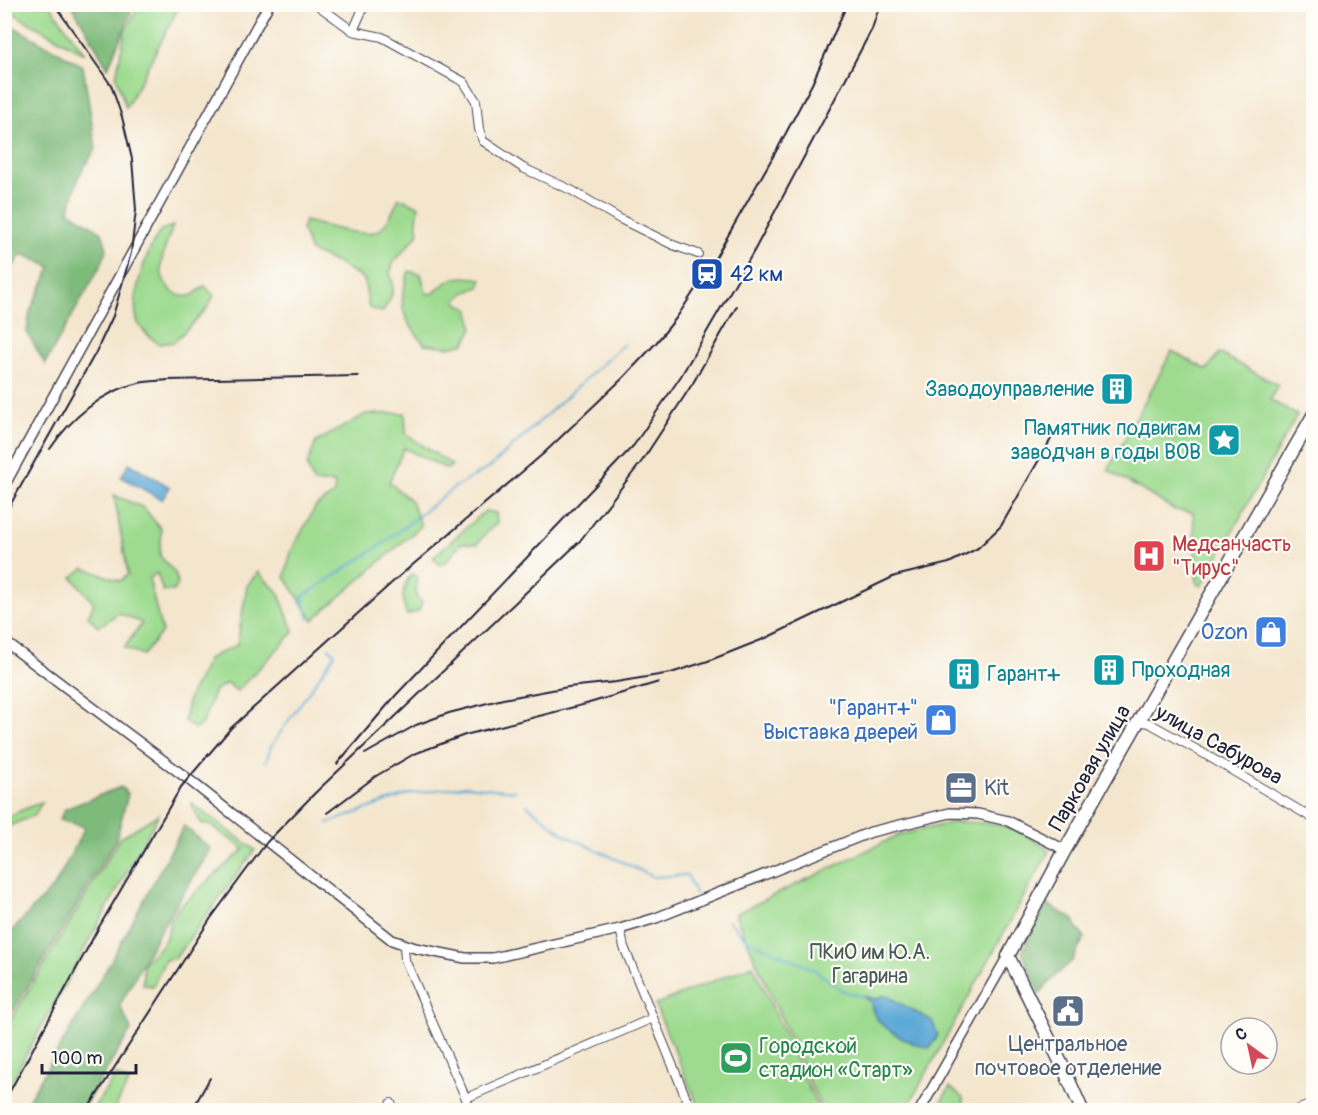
<svg xmlns="http://www.w3.org/2000/svg" width="1318" height="1115" viewBox="0 0 1318 1115" font-family="Pangolin,sans-serif">
	<rect width="100%" height="100%" fill="#fdfcf7"/>
	<filter id="ink" filterUnits="userSpaceOnUse"><feTurbulence type="fractalNoise" baseFrequency=".0167" numOctaves="2"/><feDisplacementMap in="SourceGraphic" scale="12" xChannelSelector="R" yChannelSelector="G"/><feConvolveMatrix kernelMatrix="1 2 1 2 8 2 1 2 1" color-interpolation-filters="sRGB"/></filter>
	<filter id="wash" filterUnits="userSpaceOnUse"><feTurbulence type="fractalNoise" baseFrequency=".008" numOctaves="4" result="noise"/><feDisplacementMap in="SourceGraphic" scale="24" xChannelSelector="R" yChannelSelector="G"/><feGaussianBlur stdDeviation="1.35" result="paint"/><feColorMatrix in="noise" values="0 0 0 0 0 0 0 0 0 0 0 0 0 0 0 0 0 1.4 0 .05"/><feComposite in="paint" operator="in"/></filter>
	<g filter="url(#wash)">
		<rect width="100%" height="100%" fill="#f4e6cd"/>
		<!-- green -->
		<path fill="#9edb90" stroke="#607e66" stroke-width="1.5" d="M5 4 50 5 85 54 5 9Z
			M140 5H180L126 108 116 77 125 31Z
			M399 198 419 206 417 220 419 233 394 262 390 273C396 289 392 299 382 312L369 308 364 279 343 266 310 251 302 230 305 221C322 225 364 239 379 230 389 223 394 208 399 198Z
			M173 226C168 240 162 252 161 267 161 282 173 299 189 296 195 295 200 289 205 286L214 296 206 310 174 342 159 344C151 338 140 330 137 320 130 294 147 250 161 230Z
			M409 271 421 274 426 293 433 294C450 276 459 275 482 279L479 287 464 293 456 301 469 310 473 328 465 343 449 347 424 344C401 314 397 308 409 271Z
			M1172 351 1207 370 1219 353 1278 385 1270 400 1297 415 1202 586 1197 583 1193 513 1175 510 1108 470Z
			M366 414 405 413 406 434 452 465 447 469 404 448 389 482 411 501 421 526 313 620 285 577 291 551 316 506 334 494 335 483H314L307 465 316 442Z
			M114 495 144 508 161 529 160 556 175 573 178 584 174 591H163L157 573 149 579 162 632 143 655 124 648 142 623 119 613 98 627 88 616 94 603 72 577 84 568 120 581 128 574Z
			M485 511 496 513 497 523 488 531 477 544 461 543 448 560 440 565 433 557Z
			M258 572 278 592 294 632 237 691 227 683 215 690 203 722 195 729 184 721 189 697 209 658 237 645 247 586Z
			M412 574 417 576 416 597 422 602 419 611 407 615C401 602 402 585 412 574Z
			M42 802 35 815 5 828V817Z
			M191 803 255 850 175 958 165 960 153 986 143 985V963C156 951 171 939 169 921L180 906 244 849 210 825 201 823Z
			M159 814 5 1093V1030L120 838Z
			M955 822C993 822 1019 825 1049 851L906 1110H822L735 914 899 835Z
			M753 965 819 1110H700L655 1005Z
			M116 1075 129 1082 114 1110H92Z
			M950 1087 963 1098 964 1110H936Z"/>
		<!-- forest -->
		<path fill="#7ebb7a" stroke="#506e5a" stroke-width="1.5" d="M72 5H134L108 68Z
			M5 22 83 66 96 149 79 175 69 211 102 232 107 249 102 263 45 364 27 332 30 311 51 267 22 254 5 277Z
			M121 787 128 794 116 840 5 1024V963L11 959 8 935 55 885 85 827 59 820 65 809Z
			M184 826 211 849 162 927 120 1005 131 1030 82 1110H22L106 970Z
			M1047 904 1074 920 1078 930 1085 937 1072 961 1056 975 1039 994 1022 952Z"/>
		<!-- water -->
		<path fill="#5ca8d5" stroke="#3f6588" stroke-width="1.5" d="M129 463 170 487 162 500 121 477Z
			M885 995 932 1021 938 1035 930 1048C910 1044 872 1027 871 1003L862 996 875 999Z"/>
		<g fill="none" stroke-linecap="round" stroke-linejoin="round">
			<!-- stream -->
			<path stroke="#5ca8d5" stroke-width="2" d="M309 619 302 597 381 545 455 487 490 467 624 344
				M266 762 271 746 335 654 329 648
				M527 805 565 835 654 877 687 875 696 895
				M328 823 409 794 465 786 515 791
				M729 921 746 939 815 970 843 991 863 997"/>
		</g>
	</g>
	<g filter="url(#ink)">
		<g fill="none" stroke-linecap="round" stroke-linejoin="round">
			<!-- minor casing -->
			<g stroke="#423f51" stroke-width="10">
				<path id="minor" d="M316 4 353 31 382 37 464 82 476 101 479 129 483 141 523 168 571 190 620 219 673 245 698 254
					M353 31 365 4
					M1139 721 1149 723 1201 752 1314 819
					M620 929 624 947 691 1110
					M404 945 405 960 471 1110
					M466 1098 653 1018
					M391 1103 394 1110
					M1297 1110 1314 1103"/>
			</g>
			<!-- tertiary casing -->
			<g stroke="#423f51" stroke-width="12">
				<path id="tertiary" d="M4 486 269 4
					M4 641 188 779 392 940 415 948 465 958H493L620 929 656 918 871 832 950 813 978 814 1008 821 1065 850
					M920 1110 1008 956"/>
			</g>
			<!-- primary casing -->
			<g stroke="#423f51" stroke-width="15">
				<path id="primary" d="M1082 1110 1063 1067 1008 956 1065 850 1314 414"/>
			</g>
			<!-- minor -->
			<use href="#minor" stroke="#fff" stroke-width="8"/>
			<!-- tertiary -->
			<use href="#tertiary" stroke="#fff" stroke-width="9"/>
			<!-- primary -->
			<use href="#primary" stroke="#fff" stroke-width="12"/>
			<!-- rail -->
			<path stroke="#22223b" stroke-width="2" d="M4 360 7 393 4 401
				M50 449C70 419 102 391 139 383 149 381 159 381 168 380L358 376
				M4 516 96 352 113 316 131 253 136 210 132 159 122 117 111 85 54 4
				M365 754 416 725 449 713 503 699 568 687 616 682 671 673 708 661 766 638 895 576 949 563 978 548 1001 526 1051 439
				M337 764 396 695 634 445 681 376 754 251 872 29 880 4
				M327 813 376 776 414 754 465 735 586 704 659 682
				M4 1102 99 927 181 787 231 728 396 579 543 454 624 377 656 343 677 317 713 262 779 146 812 84 847 4
				M87 1110 211 918 267 842 315 793 579 542 642 461 693 383 737 306
				M192 1110 210 1078"/>
		</g>
	</g>
	<!-- icons -->
	<defs>
		<g id="station-square" transform="scale(1.725)"><rect x="-9" y="-9" width="18" height="18" rx="4" fill="#1a4fb4" stroke="#fdfcf7"/><path d="M-3-6H3Q5-6 5-4V2Q5 4 3 4L4.5 6H3L1.5 4h-3L-3 6H-4.5L-3 4Q-5 4-5 2V-4Q-5-6-3-6ZM-3.5-4v3h7v-3ZM-3.5 1v1.5H-2V1ZM2 1v1.5H3.5V1Z" fill="#fff"/></g>
		<g id="building-square" transform="scale(1.725)"><rect x="-9" y="-9" width="18" height="18" rx="4" fill="#0f9aa8" stroke="#fdfcf7"/><path d="M-4-6H4V6H1V3H-1V6H-4ZM-2.5-4.3h1.7v1.8h-1.7ZM.8-4.3h1.7v1.8H.8ZM-2.5-1h1.7V.8h-1.7ZM.8-1h1.7V.8H.8Z" fill="#fff"/></g>
		<g id="sight-square" transform="scale(1.725)"><rect x="-9" y="-9" width="18" height="18" rx="4" fill="#0f9aa8" stroke="#fdfcf7"/><path d="M0-6L1.8-2.2L6-1.7L2.9 1.2L3.7 5.4L0 3.3L-3.7 5.4L-2.9 1.2L-6-1.7L-1.8-2.2Z" fill="#fff"/></g>
		<g id="hospital-square" transform="scale(1.725)"><rect x="-9" y="-9" width="18" height="18" rx="4" fill="#e0444e" stroke="#fdfcf7"/><path d="M-5-5h3v3.5h4V-5h3V5h-3V1.5h-4V5h-3Z" fill="#fff"/></g>
		<g id="shop-square" transform="scale(1.725)"><rect x="-9" y="-9" width="18" height="18" rx="4" fill="#3f7fe0" stroke="#fdfcf7"/><path d="M-5-2.5h2.3a2.7 3.5 0 0 1 5.4 0H5L5.5 6h-11ZM-1.5-2.5h3a1.5 2.3 0 0 0-3 0Z" fill="#fff"/></g>
		<g id="office-square" transform="scale(1.725)"><rect x="-9" y="-9" width="18" height="18" rx="4" fill="#5c6f8a" stroke="#fdfcf7"/><path d="M-6-3h4V-5.5h4V-3h4V5H-6ZM-1-4.5V-3h2v-1.5ZM-6 0V1H6V0Z" fill="#fff"/></g>
		<g id="civic-square" transform="scale(1.725)"><rect x="-9" y="-9" width="18" height="18" rx="4" fill="#5c6f8a" stroke="#fdfcf7"/><path d="M-.6-6.5H3V-4.5H.6V-3L4-1V1h2V6H-6V1h2V-1L-.6-3ZM-1.2 2.5V6h2.4V2.5Z" fill="#fff"/></g>
		<g id="stadium-square" transform="scale(1.725)"><rect x="-9" y="-9" width="18" height="18" rx="4" fill="#2e9e5b" stroke="#fdfcf7"/><path d="M0-5a6.5 5 0 1 0 0 10a6.5 5 0 1 0 0-10ZM-3.5-1.8h7v3.6h-7Z" fill="#fff"/></g>
	</defs>
	<g fill-rule="evenodd">
		<use href="#station-square" x="707" y="274"/>
		<use href="#building-square" x="1117" y="389"/>
		<use href="#sight-square" x="1224" y="440"/>
		<use href="#hospital-square" x="1149" y="556"/>
		<use href="#shop-square" x="1271" y="632"/>
		<use href="#building-square" x="1109" y="670"/>
		<use href="#building-square" x="964" y="674"/>
		<use href="#shop-square" x="941" y="720"/>
		<use href="#office-square" x="961" y="788"/>
		<use href="#civic-square" x="1068" y="1011"/>
		<use href="#stadium-square" x="736" y="1058"/>
	</g>
	<g text-anchor="middle" dominant-baseline="central" stroke-width="4.5" stroke-linejoin="round" paint-order="stroke">
		<!-- transit labels -->
		<g font-size="21" fill="#164399" stroke="#fdfcf7" text-anchor="start">
			<text x="730" y="274">42 км</text>
		</g>
		<!-- culture labels -->
		<g font-size="21" fill="#0d838f" stroke="#fdfcf7" text-anchor="end">
			<text x="1094" y="389">Заводоуправление</text>
			<text x="1201" y="428">Памятник подвигам<tspan x="1201" dy="24">заводчан в годы ВОВ</tspan></text>
			<text x="1132" y="670" text-anchor="start">Проходная</text>
			<text x="987" y="674" text-anchor="start">Гарант+</text>
		</g>
		<!-- health labels -->
		<g font-size="21" fill="#be3a42" stroke="#fdfcf7" text-anchor="start">
			<text x="1172" y="544">Медсанчасть<tspan x="1172" dy="24">"Тирус"</tspan></text>
		</g>
		<!-- shop labels -->
		<g font-size="21" fill="#366cbe" stroke="#fdfcf7" text-anchor="end">
			<text x="1248" y="632">Ozon</text>
			<text x="918" y="708">"Гарант+"<tspan x="918" dy="24">Выставка дверей</tspan></text>
		</g>
		<!-- street labels -->
		<g font-size="21" fill="#22223b" stroke="#fdfcf7">
			<text transform="translate(1219 745) rotate(29)">улица Сабурова</text>
			<text transform="translate(1090 768) rotate(-60)">Парковая улица</text>
		</g>
		<!-- service labels -->
		<g font-size="21" fill="#4e5e75" stroke="#fdfcf7" text-anchor="start">
			<text x="984" y="788">Kit</text>
			<text x="1068" y="1044" text-anchor="middle">Центральное<tspan x="1068" dy="24">почтовое отделение</tspan></text>
		</g>
		<!-- park labels -->
		<g font-size="21" fill="#475a54" stroke="#fdfcf7">
			<text x="870" y="952">ПКиО им Ю.А.<tspan x="870" dy="24">Гагарина</tspan></text>
		</g>
		<!-- leisure labels -->
		<g font-size="21" fill="#27864d" stroke="#fdfcf7" text-anchor="start">
			<text x="759" y="1046">Городской<tspan x="759" dy="24">стадион «Старт»</tspan></text>
		</g>
	</g>
	<!-- margin -->
	<rect width="1318" height="1115" fill="none" stroke="#fdfcf7" stroke-width="24"/>
	<!-- north arrow -->
	<g transform="translate(1249 1046) rotate(327)"><circle r="28" fill="#fdfcf7" stroke="#a5a5ac" stroke-width="1.5"/>
	<path d="M0-4.5L10 22L0 15L-10 22Z" fill="#d1495b"/>
	<text y="-9" font-size="16" font-weight="bold" text-anchor="middle" fill="#22223b">С</text>
	</g>
	<!-- scale -->
	<path d="M42 1064v9h94v-9" fill="none" stroke="#22223b" stroke-width="3"/>
	<text x="51" y="1064" font-size="18" fill="#22223b" stroke="#fdfcf7" stroke-width="4.5" paint-order="stroke">100 m</text>
</svg>
